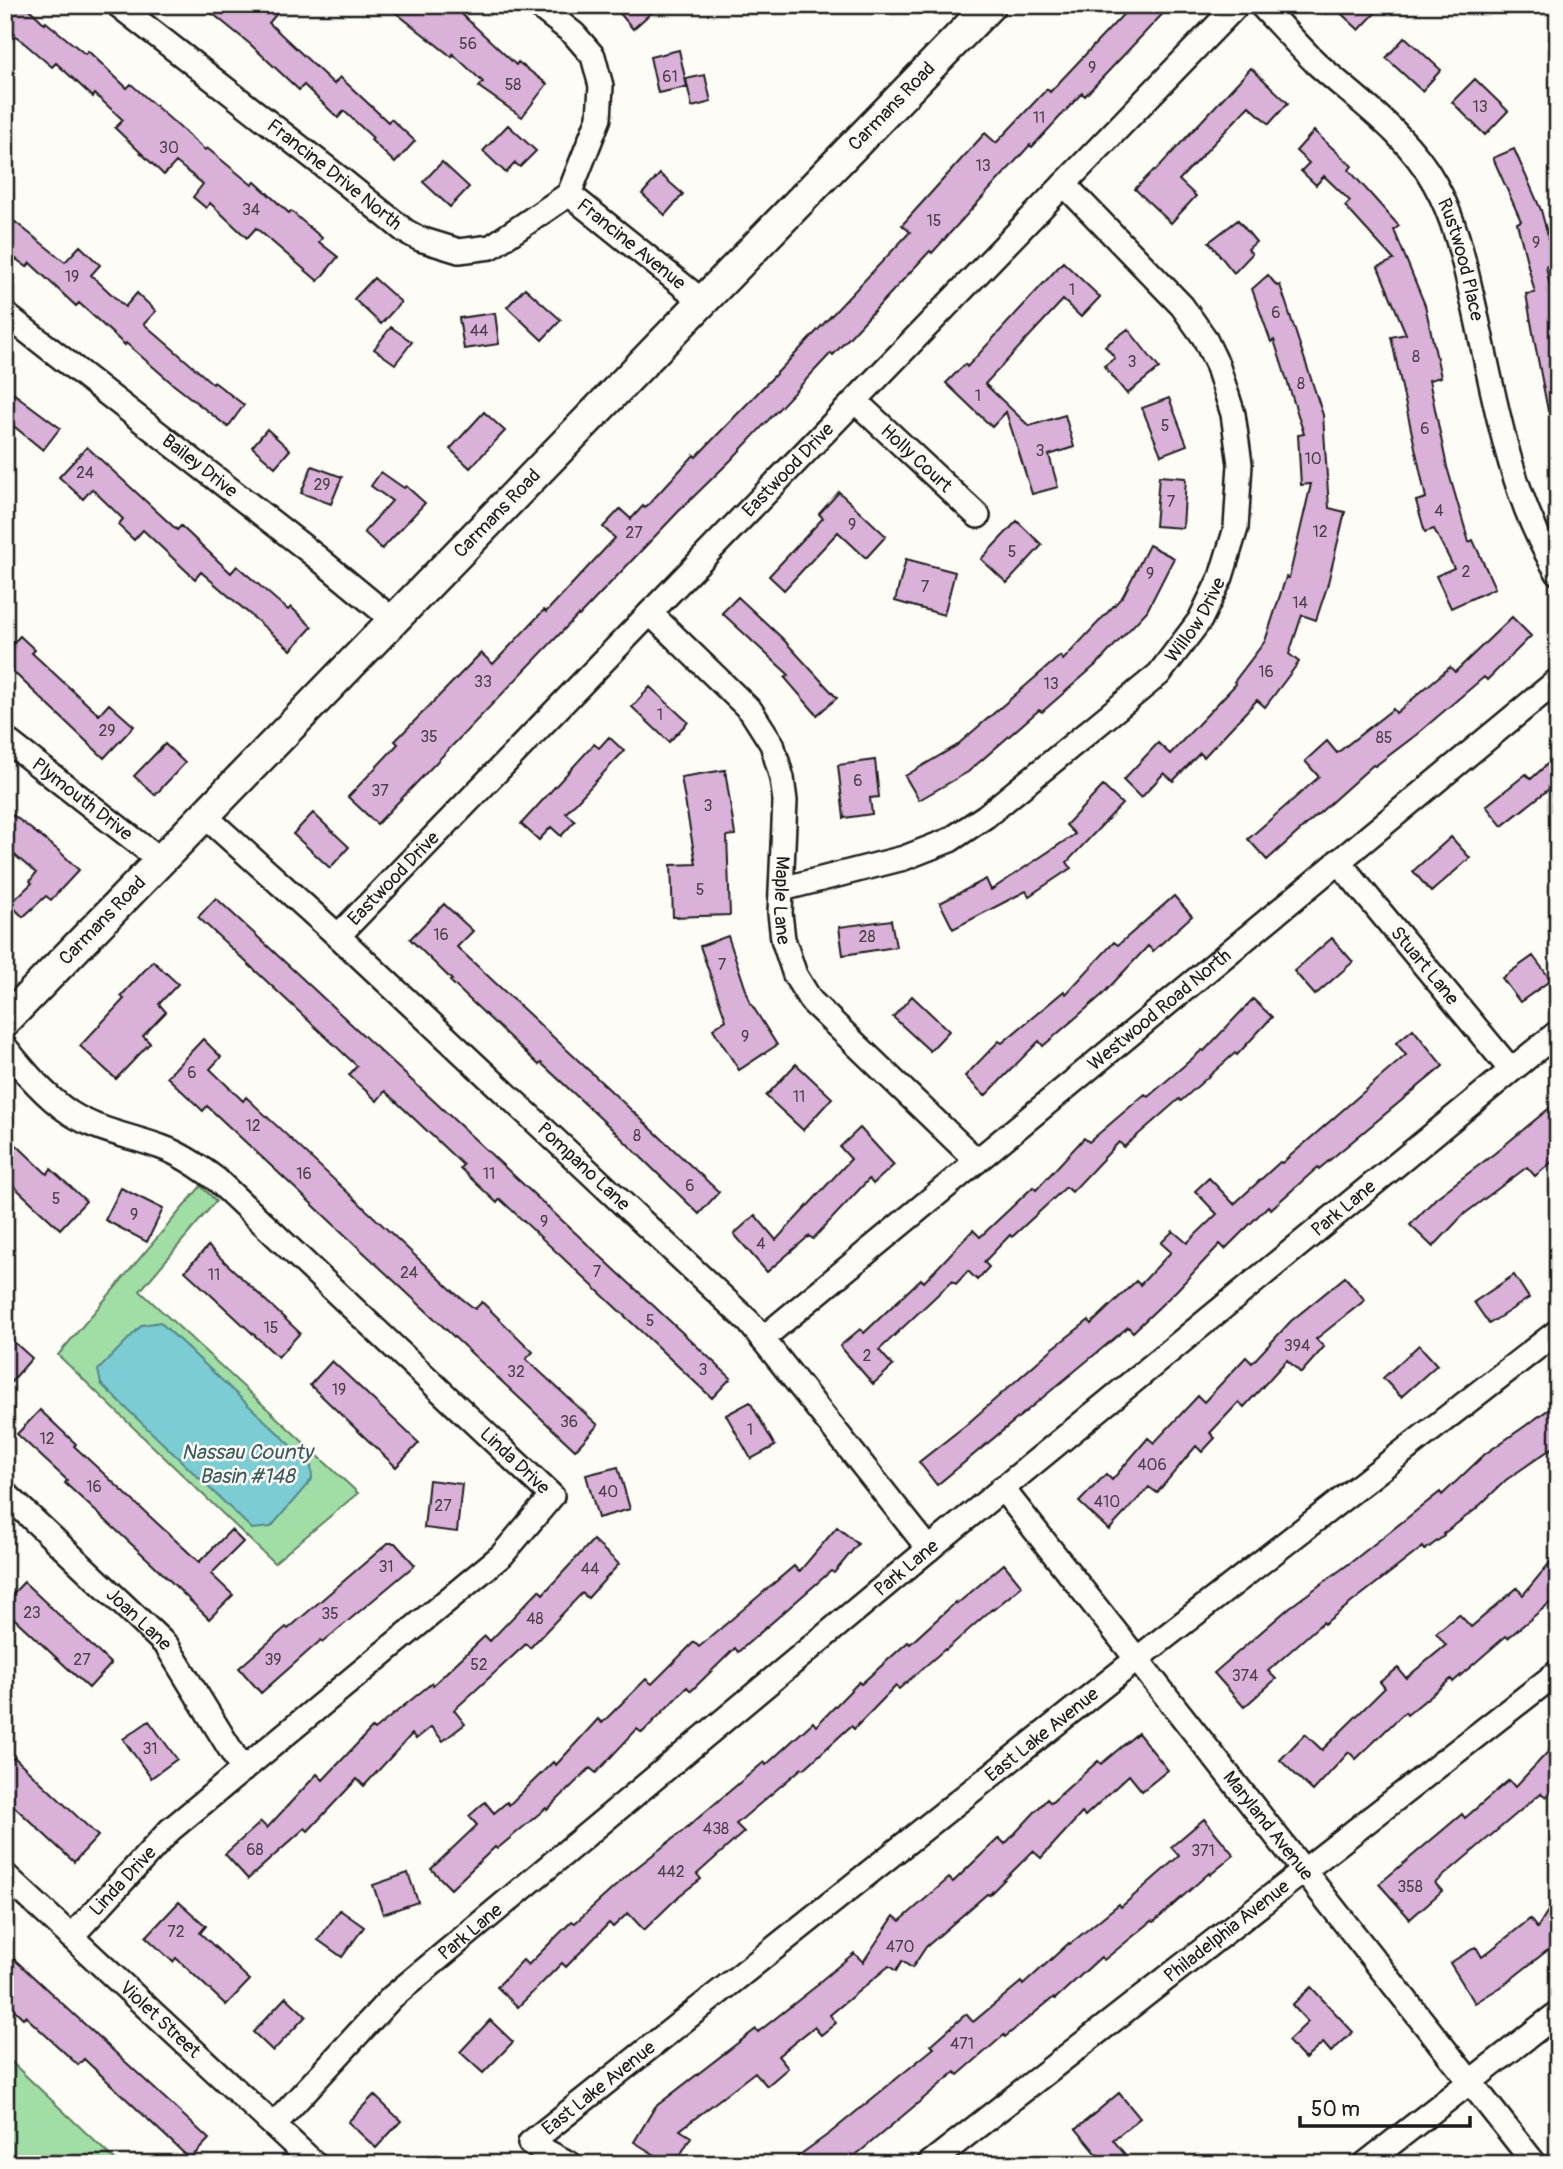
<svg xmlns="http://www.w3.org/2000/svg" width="1563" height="2169" viewBox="0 0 1563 2169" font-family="Pangolin,sans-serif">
	<rect width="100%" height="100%" fill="#fdfcf7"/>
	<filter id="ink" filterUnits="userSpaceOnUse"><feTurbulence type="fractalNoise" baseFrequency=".0143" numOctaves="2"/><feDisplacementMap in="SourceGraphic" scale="14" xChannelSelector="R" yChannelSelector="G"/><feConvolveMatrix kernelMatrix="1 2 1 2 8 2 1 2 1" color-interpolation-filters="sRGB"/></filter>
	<g filter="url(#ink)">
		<!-- green -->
		<path fill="#a1dea5" stroke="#5e7d60" stroke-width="2" d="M201 1186 216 1201 140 1291 358 1493 274 1563 58 1355Z
			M5 2056 119 2164H5Z"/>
		<!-- water -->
		<path fill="#7bccd4" stroke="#55868a" stroke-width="2" d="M160 1322 311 1464 312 1479 271 1527 252 1529 101 1384 98 1370 142 1325Z"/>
		<!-- building -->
		<path fill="#dab1d8" stroke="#1c1c1c" stroke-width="2" d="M5 5H25L45 24 46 22 85 54 88 51 127 88 131 84 205 150 207 148 252 185 255 182 289 213 291 211 322 238 319 242 338 257 318 281 256 228 247 238 210 203 206 208 193 197 203 184 176 162 164 175 115 128 123 120 95 94 93 97 56 63 52 67 16 36 5 47Z
			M202 5H284L269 23 334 84 340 77 388 122 391 119 415 141 395 163 371 140 373 138 344 111 338 118 304 85 299 90 250 44Z
			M386 5H452L516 65 518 62 547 84 522 117 479 87 483 82 453 54 452 57Z
			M613 5H660L633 29Z
			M1132 5H1171L1085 96 1082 93 1032 147 1030 145 932 253 930 251 833 355 831 353 731 460 679 511 579 616 578 615 377 824 348 797 398 744 395 741 481 653 493 664 544 610 546 612 615 538 603 527 620 509 631 519 643 506 645 508 694 455 696 457 798 351 910 232 902 225 985 133 996 143 1047 89 1050 92Z
			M1332 5H1383L1359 30Z
			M1405 37 1441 70 1422 91 1386 58Z
			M679 50 687 87 658 93 650 57Z
			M1251 68 1288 103 1269 124 1249 106 1179 180 1196 196 1171 223 1135 189 1154 170 1155 171Z
			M705 75 711 102 692 107 686 79Z
			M1475 79 1508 111 1485 135 1452 102Z
			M508 125 536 151 520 167 515 163 506 173 483 151Z
			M1314 131 1352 166 1349 170 1399 226 1394 230 1425 305 1441 377 1429 380 1447 467 1469 542 1473 540 1495 588 1451 608 1436 576 1454 568 1434 529 1425 532 1416 501 1426 498 1391 337 1406 334 1378 267 1394 260 1345 206 1350 201 1324 176 1316 185 1301 171 1309 163 1296 151Z
			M1514 149 1541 210 1555 263 1546 266 1558 330V410L1548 411 1535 344 1526 294 1535 293 1517 223 1521 221 1493 158Z
			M442 162 469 187 450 207 423 182Z
			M660 174 683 194 665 215 642 194Z
			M1238 220 1256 242 1248 249 1252 254 1234 273 1209 242Z
			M14 221 65 262 80 246 100 265 91 275 125 307 137 293 156 311 144 324 213 384 214 382 244 405 228 427 174 385 126 343 125 345 79 303 76 306 30 263 27 267 5 251V233Z
			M1063 262 1100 297 1081 317 1063 300 985 384 1029 426 1065 415 1074 447 1049 455 1058 487 1032 494 1006 412 992 427 946 383 965 364 967 367Z
			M1268 275 1277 286 1280 285 1323 415 1329 508 1345 512 1327 587 1316 620 1302 615 1289 654 1299 662 1265 707 1257 700 1204 757 1200 753 1173 781 1164 773 1141 798 1123 780 1158 743 1170 754 1236 684 1234 682 1265 641 1286 577 1289 578 1311 484 1301 485 1298 435 1304 434 1274 340 1271 342 1252 289Z
			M374 278 401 302 381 324 354 299Z
			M525 288 561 320 542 340 507 307Z
			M495 313 499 344 464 349 459 318Z
			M391 327 412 342 395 364 374 349Z
			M1128 329 1159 368 1127 394 1104 366 1115 358 1105 346Z
			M5 387 60 428 43 450 5 419Z
			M1169 398 1187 445 1161 455 1142 408Z
			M484 412 505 431 470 468 450 449Z
			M267 429 290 450 275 467 252 447Z
			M87 447 177 530 181 526 231 573 237 566 288 610 291 607 312 627 291 650 201 572 195 579 143 530 134 540 118 525 123 519 92 489 83 499 59 477Z
			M312 466 342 477 331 504 301 493Z
			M381 472 404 488 406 486 425 503 382 549 364 532 392 501 371 486Z
			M1159 476 1186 478 1183 528 1155 526Z
			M839 492 886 536 866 558 838 532 784 590 769 576 823 518 819 514Z
			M1017 521 1042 545 1007 583 981 559Z
			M1149 545 1174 558 1147 611 1098 663 1042 712 1039 710 968 772 919 800 905 776 956 746 1060 656 1063 660 1123 596Z
			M906 559 955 572 944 615 895 601Z
			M738 597 782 638 837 698 817 715 785 678 789 675 722 613Z
			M1512 617 1531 636 1487 680 1484 677 1416 735 1375 766 1373 765 1267 860 1248 839 1319 777 1305 761 1327 741 1337 753 1393 709 1396 713 1450 667 1455 672Z
			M20 636 35 650 32 653 99 715 109 704 134 726 104 758 5 664V652Z
			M650 687 688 722 669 742 632 707Z
			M609 737 624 751 566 813 575 821 561 836 551 827 539 840 521 824 594 744 599 748Z
			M165 744 185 763 155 795 134 776Z
			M1558 754V782L1502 826 1486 806 1526 774 1531 779Z
			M875 760 879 797 870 798 872 814 844 818 838 765Z
			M725 770 735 835 727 836 730 915 673 917 671 865 696 864 681 777Z
			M1103 786 1122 804 1067 862 1071 868 1029 896 1026 891 953 929 940 903 986 879 991 890 1075 834 1066 825Z
			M313 813 349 847 330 868 293 834Z
			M13 815 58 850 79 870 51 900 46 896 23 917 10 904 32 883 30 881 36 873 5 847V825Z
			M1451 837 1470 858 1431 892 1413 871Z
			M1174 896 1192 916 1153 951 1148 946 1102 995 1043 1046 1039 1041 985 1096 965 1076 999 1041 1002 1043 1064 991 1066 994 1114 942 1118 945Z
			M216 898 731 1378 712 1398 500 1199 497 1203 460 1168 463 1165 385 1091 377 1101 349 1075 357 1066 198 917Z
			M444 904 473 931 457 947 719 1192 699 1214 611 1128 541 1063 539 1065 450 981 452 980 410 939Z
			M891 920 896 947 843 955 839 927Z
			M728 936 750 1002 777 1045 739 1070 713 1029 726 1020 700 946Z
			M1332 938 1353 962 1315 995 1294 971Z
			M1533 956 1551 980 1520 1002 1502 978Z
			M153 961 178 984 159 1004 166 1012 143 1036 150 1043 116 1079 80 1046 124 999 121 996Z
			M912 996 949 1031 930 1051 893 1017Z
			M1253 999 1272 1017 1237 1055 1235 1053 1181 1101 1179 1099 1124 1147 1119 1142 1072 1192 1066 1187 1012 1237 1010 1235 984 1262 989 1267 977 1280 968 1271 956 1284 952 1281 879 1350 893 1366 873 1384 840 1346 860 1329 864 1333 921 1279 924 1282 973 1230 980 1237 1033 1187 1036 1190 1084 1138 1089 1142 1145 1094 1148 1097 1202 1050 1204 1051Z
			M1413 1029 1443 1066 1319 1169 1318 1167 1271 1209 1268 1206 1225 1249 1220 1244 1177 1290 1133 1332 1128 1327 937 1485 919 1462 966 1425 1052 1349 1089 1320 1091 1324 1136 1281 1140 1285 1171 1252 1161 1243 1173 1231 1187 1243 1217 1214 1195 1191 1209 1178 1234 1204 1280 1162 1282 1163 1406 1055 1396 1043Z
			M203 1039 221 1057 210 1069 243 1101 246 1097 456 1294 475 1309 482 1302 533 1352 526 1359 598 1425 575 1450 207 1106 203 1111 167 1077Z
			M796 1064 832 1098 803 1130 766 1096Z
			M1558 1101V1157L1535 1176 1527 1167 1463 1215 1433 1247 1410 1225 1436 1198 1495 1153Z
			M860 1128 894 1165 873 1184 869 1179 813 1239 809 1236 767 1272 734 1234 755 1215 776 1240 851 1159 840 1147Z
			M5 1134 47 1174 51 1169 86 1201 60 1229 5 1178Z
			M121 1188 163 1209 147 1242 105 1220Z
			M208 1246 300 1333 278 1357 185 1271Z
			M1514 1275 1529 1298 1489 1324 1474 1302Z
			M1345 1277 1365 1300 1316 1339 1324 1347 1301 1373 1287 1360 1244 1407 1239 1402 1210 1433 1215 1438 1202 1452 1196 1446 1157 1493 1149 1487 1109 1530 1079 1502 1106 1474 1112 1480 1148 1438 1154 1443 1198 1396 1204 1402 1246 1357 1252 1363 1291 1321Z
			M5 1334 32 1358 5 1389Z
			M1419 1345 1437 1365 1401 1397 1383 1378Z
			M332 1361 419 1443 396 1467 310 1385Z
			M750 1402 775 1446 751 1459 726 1415Z
			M1558 1403V1444L1506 1480 1476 1509 1443 1534 1444 1536 1425 1550 1423 1547 1324 1624 1323 1622 1268 1671 1276 1679 1244 1707 1214 1673 1290 1607 1354 1560 1440 1492 1442 1495 1485 1454Z
			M40 1410 76 1444 74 1446 199 1562 231 1530 243 1542 211 1574 233 1595 209 1619 153 1564 65 1483 67 1480 17 1434Z
			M618 1467 630 1509 598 1518 586 1475Z
			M429 1480 462 1484 457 1532 424 1528Z
			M837 1527 858 1544 834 1573 831 1571 738 1652 735 1648 691 1691 687 1687 642 1733 637 1729 596 1773 590 1768 547 1810 546 1808 497 1849 495 1847 451 1889 431 1869 477 1825 469 1816 485 1802 494 1813 507 1802 509 1805 553 1762 556 1765 598 1719 602 1723 646 1679 652 1684 694 1642 699 1647 794 1566 799 1572Z
			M593 1540 619 1564 588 1598 582 1593 530 1648 526 1644 454 1710 465 1724 443 1741 431 1727 416 1739 412 1734 364 1786 357 1779 308 1831 305 1828 248 1879 225 1854 261 1822 267 1828 317 1774 323 1780 372 1728 374 1730 432 1683 433 1685 485 1636 490 1641 539 1590 543 1594Z
			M388 1543H395L415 1565 323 1642 321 1640 261 1693 239 1668 286 1627 288 1629Z
			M1558 1553V1596L1508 1638 1506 1636 1453 1682 1451 1679 1407 1715 1405 1712 1356 1759 1349 1752 1313 1791 1280 1760 1305 1734 1322 1750 1385 1688 1380 1682 1398 1668 1406 1678 1446 1645 1436 1633 1459 1614 1471 1627 1517 1588 1523 1595Z
			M1004 1564 1022 1586 993 1610 992 1609 946 1650 945 1649 899 1689 896 1686 854 1729 851 1726 804 1769 802 1768 736 1824 744 1832 697 1874 701 1879 680 1895 644 1930 628 1913 613 1927 609 1923 566 1967 562 1963 518 2007 497 1987 523 1960 528 1965 572 1921 575 1923 631 1872 684 1830 764 1762 766 1765 813 1722 816 1726 859 1682 861 1684 908 1642 910 1644 956 1602 957 1604Z
			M24 1582 111 1664 89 1688 5 1610V1602Z
			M149 1721 177 1759 151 1778 123 1739Z
			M1138 1733 1168 1770 1142 1791 1129 1775 1085 1816 1082 1813 1041 1858 1033 1851 989 1895 987 1894 926 1947 912 1968 902 1961 896 1971 889 1966 830 2015 836 2023 821 2035 814 2027 778 2056 788 2068 767 2086 755 2072 680 2130 691 2137 675 2164H670L634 2142 655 2107 756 2029 758 2032 819 1984 818 1983 854 1953 863 1962 894 1916 900 1921 949 1878 953 1882 999 1838 1005 1844 1047 1799 1051 1803 1098 1761 1101 1764Z
			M1558 1741V1785L1546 1797 1541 1793 1435 1883 1442 1891 1410 1919 1379 1884 1462 1814 1465 1818 1509 1780 1515 1787Z
			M14 1757 98 1836 74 1862 5 1798V1766Z
			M1204 1819 1234 1855 1210 1875 1209 1873 1154 1922 1152 1921 1104 1960 1101 1957 1055 1999 1053 1998 1005 2037 1004 2035 958 2075 955 2072 862 2150 843 2164H787L830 2133 934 2048 931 2045 966 2014 973 2022 1021 1982 1023 1985 1069 1943 1070 1944 1119 1904 1121 1907 1179 1856 1171 1847Z
			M408 1873 418 1902 383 1914 373 1885Z
			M1558 1895V1942L1501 1987 1475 2003 1450 1963 1476 1947 1482 1957 1530 1919 1537 1928Z
			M179 1902 206 1926 200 1933 250 1980 226 2005 176 1958 173 1962 146 1937Z
			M340 1910 364 1927 342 1957 318 1940Z
			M14 1959 209 2139 190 2159 84 2059 78 2065 25 2016 23 2018 5 2001V1969Z
			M1311 1987 1353 2032 1331 2052 1323 2043 1305 2059 1288 2041 1308 2022 1292 2005Z
			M286 1997 306 2016 273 2051 253 2032Z
			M490 2020 513 2042 483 2073 460 2052Z
			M1119 2093 1140 2118 1113 2140 1133 2164H1105L1076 2129Z
			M374 2095 401 2121 376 2148 348 2122Z"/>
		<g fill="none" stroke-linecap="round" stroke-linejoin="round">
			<!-- minor casing -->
			<g stroke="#1c1c1c" stroke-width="28">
				<g id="minor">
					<path id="s1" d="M118 5 342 180 405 231 420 239 459 251 491 247 569 194"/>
					<path d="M537 5 574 34 593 56 601 86 599 118 569 194"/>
					<path id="s2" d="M1261 5C1279 24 1297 44 1316 63 1357 100 1408 134 1435 184 1457 223 1465 267 1475 310 1495 399 1509 494 1558 573"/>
					<path id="s3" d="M569 194 702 301"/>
					<path id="s4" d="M5 314 318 558 393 620"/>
					<path id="s5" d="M855 401 978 516"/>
					<path id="s6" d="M650 613 751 711 772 744 782 778 785 801 780 913 783 939 795 975 811 1001 977 1161"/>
					<path id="s7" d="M5 739 160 860"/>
					<path id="s8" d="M205 816 338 936 749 1322 929 1549"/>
					<path id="s9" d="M1338 861 1511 1070"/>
					<path id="s10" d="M782 889 904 858 950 840 986 816 1159 674 1200 620 1221 577 1236 528 1240 464 1233 414 1217 364 1204 337 1182 306 1064 184"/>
					<path id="s11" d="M338 936 1237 5"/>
					<path id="s12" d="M5 1047C24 1071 45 1096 70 1113 98 1131 131 1136 161 1147 181 1154 200 1167 217 1180L552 1496 502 1555 170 1830 71 1937"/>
					<path id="s13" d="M762 1339 1558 680"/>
					<path id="s14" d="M1002 1488 1535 2164"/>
					<path id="s15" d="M5 1493 167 1646 243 1770"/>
					<path id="s16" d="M5 1875 315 2164"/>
					<path id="s17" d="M274 2125 391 1998 929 1549 1558 1032"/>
					<path id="s18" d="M570 2164 530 2143 1137 1659 1558 1331"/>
					<path id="s19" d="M929 2164 1558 1672"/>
					<path d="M1365 2164 1558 2013"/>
				</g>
			</g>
			<!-- tertiary casing -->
			<g stroke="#1c1c1c" stroke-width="35">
				<g id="tertiary">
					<path id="s20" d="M5 1021 990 5"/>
				</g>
			</g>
			<!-- minor -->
			<use href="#minor" stroke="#fdfcf7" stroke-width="23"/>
			<!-- tertiary -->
			<use href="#tertiary" stroke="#fdfcf7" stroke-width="30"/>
		</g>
	</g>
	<g text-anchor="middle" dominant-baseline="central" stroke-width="5" stroke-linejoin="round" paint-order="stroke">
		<!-- number labels -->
		<g font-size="16" fill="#4c414b">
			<text x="468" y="44">56</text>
			<text x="1092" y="68">9</text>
			<text x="670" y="77">61</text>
			<text x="513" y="85">58</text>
			<text x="1480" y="107">13</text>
			<text x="1039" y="118">11</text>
			<text x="169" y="148">30</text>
			<text x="983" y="166">13</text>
			<text x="251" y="210">34</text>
			<text x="934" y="221">15</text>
			<text x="1536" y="243">9</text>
			<text x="72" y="277">19</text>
			<text x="1072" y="290">1</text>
			<text x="1276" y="313">6</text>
			<text x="479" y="331">44</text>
			<text x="1416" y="357">8</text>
			<text x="1132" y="362">3</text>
			<text x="1301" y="384">8</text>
			<text x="978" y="396">1</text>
			<text x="1165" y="426">5</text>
			<text x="1425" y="429">6</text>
			<text x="1040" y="451">3</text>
			<text x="1313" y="459">10</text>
			<text x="85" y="473">24</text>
			<text x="322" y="485">29</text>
			<text x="1171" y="502">7</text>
			<text x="1439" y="511">4</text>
			<text x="852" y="525">9</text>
			<text x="1320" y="532">12</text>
			<text x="634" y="533">27</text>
			<text x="1012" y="552">5</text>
			<text x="1466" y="572">2</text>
			<text x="1150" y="574">9</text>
			<text x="925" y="587">7</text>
			<text x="1300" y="603">14</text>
			<text x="1266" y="672">16</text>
			<text x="483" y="682">33</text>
			<text x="1051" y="684">13</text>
			<text x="660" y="715">1</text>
			<text x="107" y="731">29</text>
			<text x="429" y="737">35</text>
			<text x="1384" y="738">85</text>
			<text x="858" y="781">6</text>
			<text x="380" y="791">37</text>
			<text x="708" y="806">3</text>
			<text x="700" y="890">5</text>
			<text x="441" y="935">16</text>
			<text x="867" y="937">28</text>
			<text x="722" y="965">7</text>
			<text x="745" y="1037">9</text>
			<text x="192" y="1073">6</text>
			<text x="799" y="1097">11</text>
			<text x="253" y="1126">12</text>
			<text x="637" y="1136">8</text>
			<text x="304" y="1174">16</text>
			<text x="489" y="1174">11</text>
			<text x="690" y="1186">6</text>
			<text x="56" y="1199">5</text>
			<text x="134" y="1215">9</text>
			<text x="544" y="1222">9</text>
			<text x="761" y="1244">4</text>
			<text x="597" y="1272">7</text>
			<text x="409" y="1273">24</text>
			<text x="214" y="1275">11</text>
			<text x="650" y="1321">5</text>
			<text x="271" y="1328">15</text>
			<text x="1297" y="1346">394</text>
			<text x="867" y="1356">2</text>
			<text x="703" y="1370">3</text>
			<text x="516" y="1372">32</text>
			<text x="339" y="1390">19</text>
			<text x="569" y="1422">36</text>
			<text x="750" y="1430">1</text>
			<text x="47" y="1439">12</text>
			<text x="1152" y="1465">406</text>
			<text x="94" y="1487">16</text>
			<text x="608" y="1492">40</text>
			<text x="1107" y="1502">410</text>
			<text x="443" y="1506">27</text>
			<text x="386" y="1567">31</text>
			<text x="590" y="1569">44</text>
			<text x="32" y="1613">23</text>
			<text x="330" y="1614">35</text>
			<text x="535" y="1619">48</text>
			<text x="82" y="1660">27</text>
			<text x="273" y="1660">39</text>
			<text x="479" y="1665">52</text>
			<text x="1245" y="1676">374</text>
			<text x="150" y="1749">31</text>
			<text x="716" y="1829">438</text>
			<text x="255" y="1850">68</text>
			<text x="1203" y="1851">371</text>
			<text x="671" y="1872">442</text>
			<text x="1410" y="1887">358</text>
			<text x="176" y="1932">72</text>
			<text x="900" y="1947">470</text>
			<text x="962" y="2044">471</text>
		</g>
		<!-- street labels -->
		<g font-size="19" fill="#1c1c1c" stroke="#fdfcf7">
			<text stroke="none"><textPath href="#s20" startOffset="1274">Carmans Road</textPath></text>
			<text stroke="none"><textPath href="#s1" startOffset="275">Francine Drive North</textPath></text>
			<text stroke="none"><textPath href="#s3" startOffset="80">Francine Avenue</textPath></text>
			<text stroke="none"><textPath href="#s2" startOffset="331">Rustwood Place</textPath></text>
			<text stroke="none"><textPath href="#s5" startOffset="84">Holly Court</textPath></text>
			<text stroke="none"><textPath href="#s4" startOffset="247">Bailey Drive</textPath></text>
			<text stroke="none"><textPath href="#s11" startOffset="648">Eastwood Drive</textPath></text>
			<text stroke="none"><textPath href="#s20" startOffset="707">Carmans Road</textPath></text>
			<text stroke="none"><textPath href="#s10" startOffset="508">Willow Drive</textPath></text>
			<text stroke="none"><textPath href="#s7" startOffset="98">Plymouth Drive</textPath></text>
			<text stroke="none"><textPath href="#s11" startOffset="80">Eastwood Drive</textPath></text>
			<text stroke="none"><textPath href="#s6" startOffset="338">Maple Lane</textPath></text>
			<text stroke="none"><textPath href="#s20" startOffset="140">Carmans Road</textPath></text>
			<text stroke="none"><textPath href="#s9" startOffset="136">Stuart Lane</textPath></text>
			<text stroke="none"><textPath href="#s13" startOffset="516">Westwood Road North</textPath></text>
			<text stroke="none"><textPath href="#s8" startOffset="516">Pompano Lane</textPath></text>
			<text stroke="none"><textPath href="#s17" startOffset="1410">Park Lane</textPath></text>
			<text stroke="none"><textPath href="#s12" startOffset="665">Linda Drive</textPath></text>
			<text stroke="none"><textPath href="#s17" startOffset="844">Park Lane</textPath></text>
			<text stroke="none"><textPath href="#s15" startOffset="184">Joan Lane</textPath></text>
			<text stroke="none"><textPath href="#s18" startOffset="700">East Lake Avenue</textPath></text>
			<text stroke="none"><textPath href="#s14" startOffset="430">Maryland Avenue</textPath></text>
			<text transform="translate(123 1881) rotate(-47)">Linda Drive</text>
			<text stroke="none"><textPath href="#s17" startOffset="276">Park Lane</textPath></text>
			<text stroke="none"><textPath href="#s19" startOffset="378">Philadelphia Avenue</textPath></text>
			<text stroke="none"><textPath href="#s16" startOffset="212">Violet Street</textPath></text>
			<text stroke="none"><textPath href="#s18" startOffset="133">East Lake Avenue</textPath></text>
		</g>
		<!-- water labels -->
		<g font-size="21" font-style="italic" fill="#3d5a5c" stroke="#fdfcf7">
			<text x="247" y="1452">Nassau County<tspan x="247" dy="24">Basin #148</tspan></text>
		</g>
	</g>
	<!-- margin -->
	<rect width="1563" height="2169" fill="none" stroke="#fdfcf7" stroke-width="28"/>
	<rect x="14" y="14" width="1535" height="2141" fill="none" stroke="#1c1c1c" stroke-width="2.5" filter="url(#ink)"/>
	<!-- scale -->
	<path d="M1300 2116v10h170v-10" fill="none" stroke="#1c1c1c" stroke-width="3.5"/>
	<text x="1311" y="2116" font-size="21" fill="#1c1c1c" stroke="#fdfcf7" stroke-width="5" paint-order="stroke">50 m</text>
</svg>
